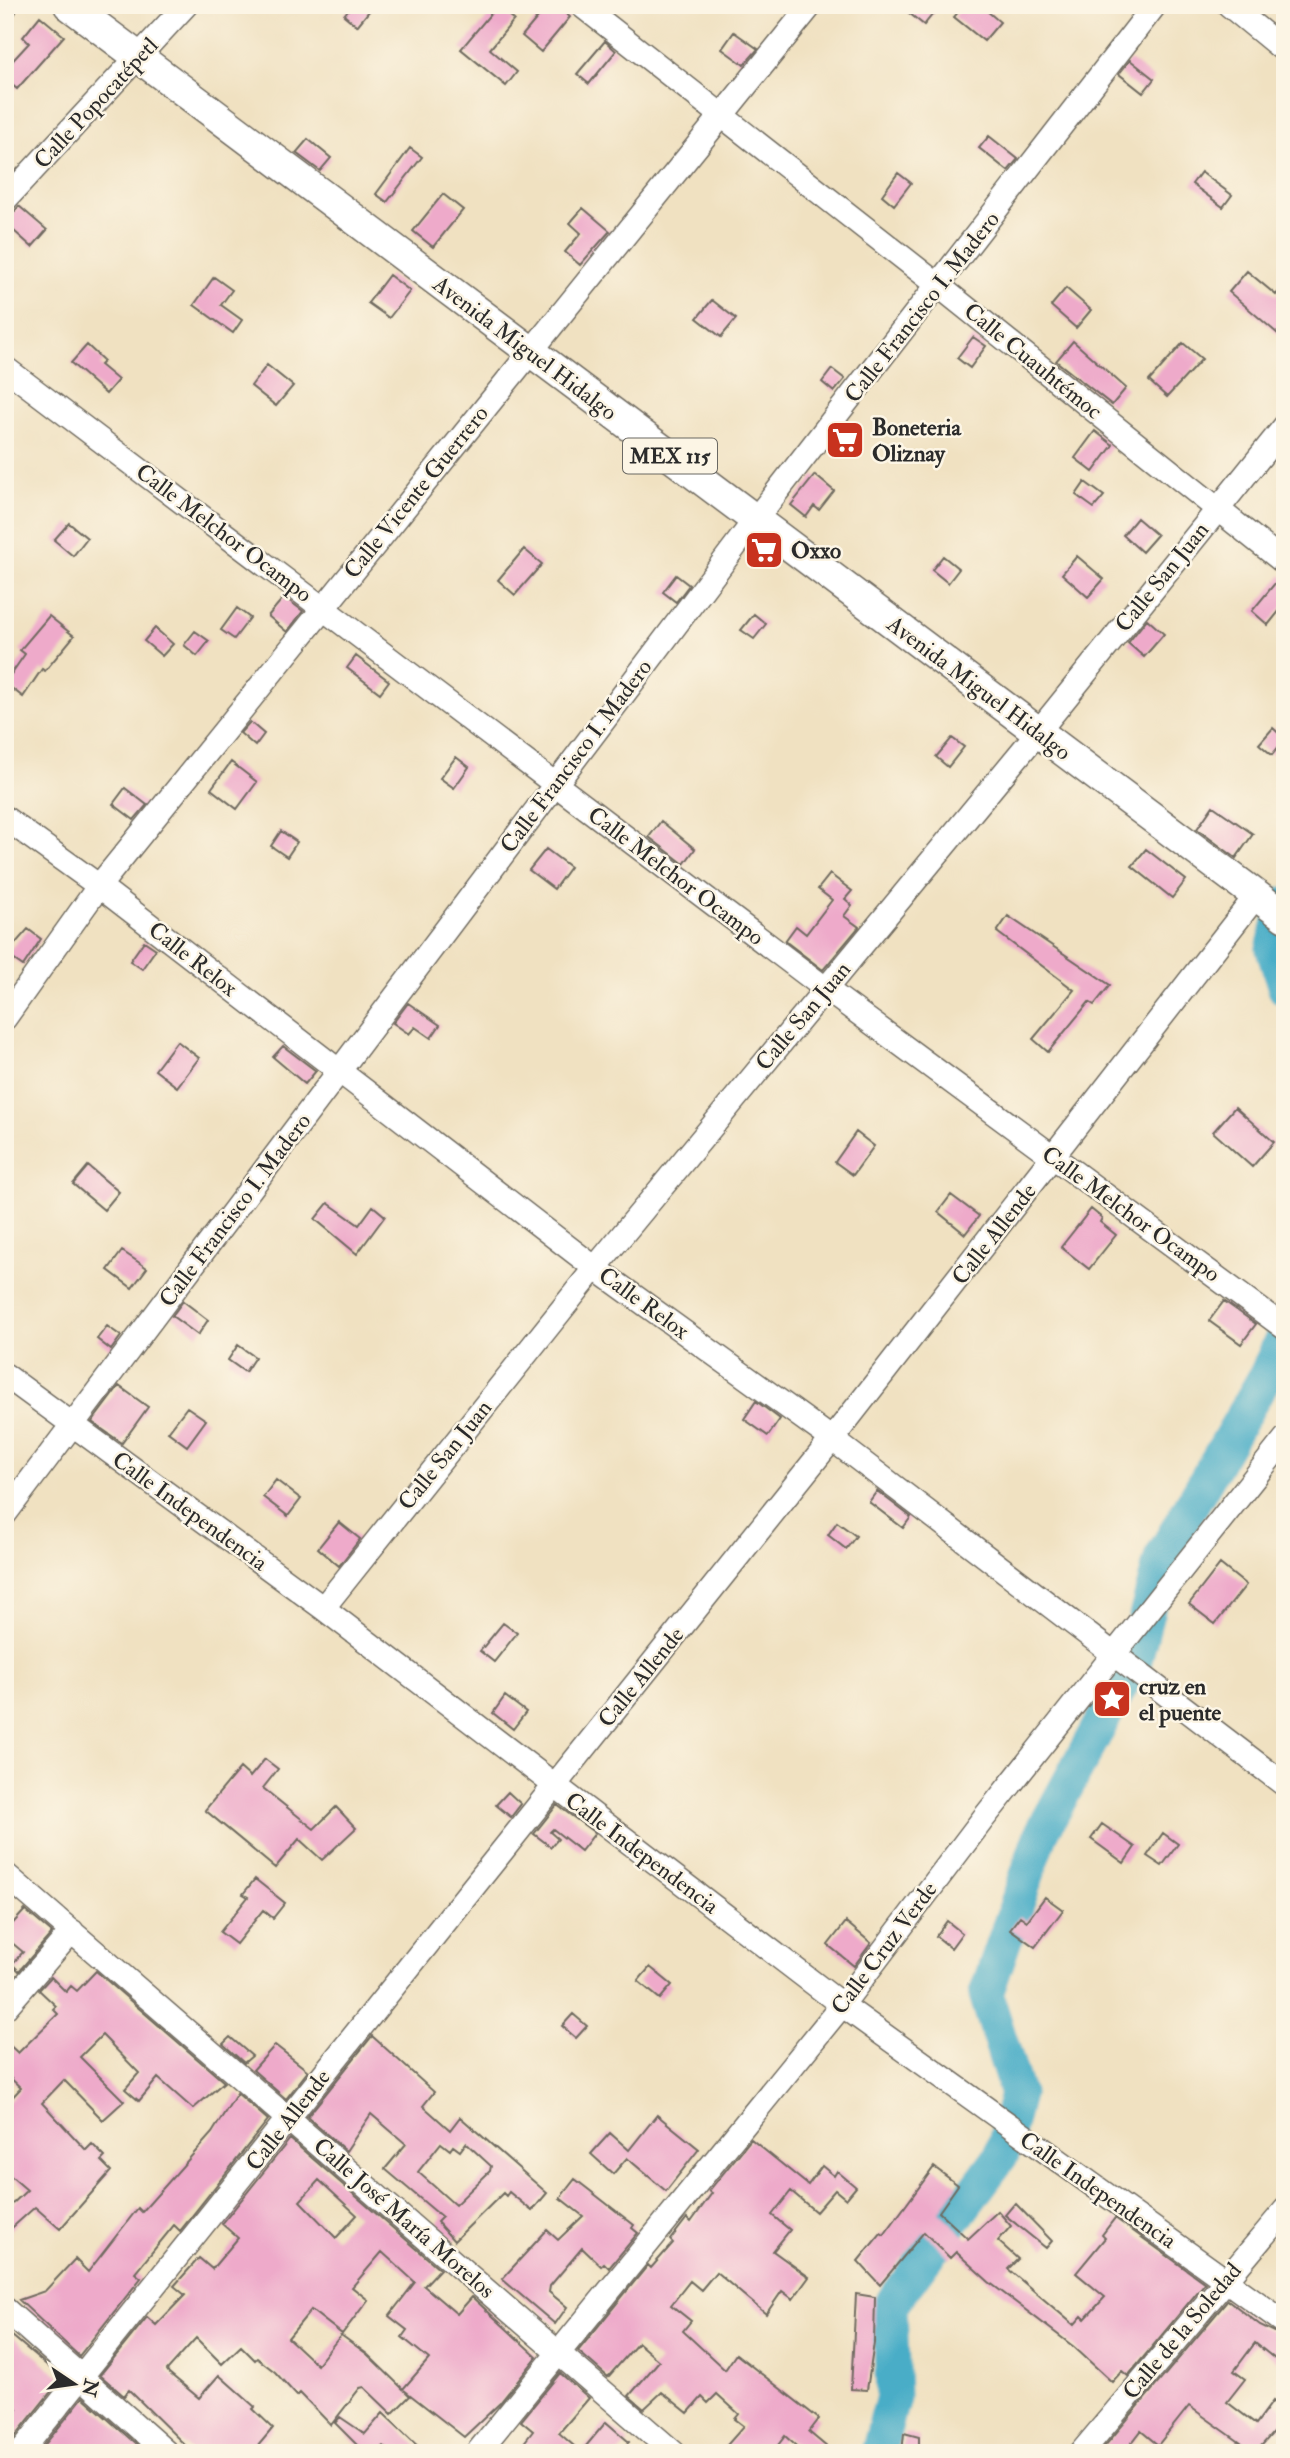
<svg xmlns="http://www.w3.org/2000/svg" width="1290" height="2458" viewBox="0 0 1290 2458" font-family="'IM FELL Double Pica',serif">
	<rect width="100%" height="100%" fill="#fcf5e5"/>
	<filter id="ink" filterUnits="userSpaceOnUse"><feTurbulence type="fractalNoise" baseFrequency=".0143" numOctaves="2"/><feDisplacementMap in="SourceGraphic" scale="14" xChannelSelector="R" yChannelSelector="G"/><feConvolveMatrix kernelMatrix="1 2 1 2 8 2 1 2 1" color-interpolation-filters="sRGB"/></filter>
	<filter id="wash" filterUnits="userSpaceOnUse"><feTurbulence type="fractalNoise" baseFrequency=".00686" numOctaves="4" result="noise"/><feDisplacementMap in="SourceGraphic" scale="28" xChannelSelector="R" yChannelSelector="G"/><feGaussianBlur stdDeviation="1.57" result="paint"/><feColorMatrix in="noise" values="0 0 0 0 0 0 0 0 0 0 0 0 0 0 0 0 0 1.4 0 .05"/><feComposite in="paint" operator="in"/></filter>
	<g filter="url(#wash)">
		<rect width="100%" height="100%" fill="#f0e1c1"/>
		<g fill="none" stroke-linecap="round" stroke-linejoin="round">
			<!-- river -->
			<path stroke="#48adc7" stroke-width="35" d="M1285 904 1273 949 1285 988
				M878 2453 893 2397 890 2306 1002 2154 1017 2094 986 1994 1041 1834 1135 1660 1161 1558 1265 1377 1285 1332"/>
		</g>
		<g id="blocks">
			<!-- building -->
			<path fill="#eeaaca" fill-rule="evenodd" d="M352 5H374L357 26 344 15Z
				M548 5H556L570 17 541 52 522 36Z
				M899 5H940L924 25Z
				M964 5H980L1000 22 984 41 954 17Z
				M497 6 514 20 490 49 517 72 506 86 461 49Z
				M40 16 64 36 17 89 5 79V69L29 43 23 37Z
				M734 32 758 49 744 65 722 49Z
				M605 41 616 51 589 84 577 74Z
				M1130 60 1154 79 1143 93 1119 74Z
				M989 136 1018 159 1008 171 979 148Z
				M308 139 331 158 320 171 296 153Z
				M410 148 422 157 387 202 376 194Z
				M1201 172 1232 195 1223 207 1192 184Z
				M898 173 911 183 894 205 882 195Z
				M443 194 463 210 433 247 413 231Z
				M19 206 47 230 32 247 5 223Z
				M583 208 610 231 580 265 565 252 581 233 570 223Z
				M1247 271 1276 295 1285 284V340L1229 292Z
				M389 275 410 291 389 318 368 303Z
				M214 277 232 290 221 305 242 320 233 333 194 305Z
				M1066 288 1091 310 1076 328 1051 306Z
				M712 300 736 319 721 337 697 318Z
				M973 337 986 346 970 368 957 358Z
				M1073 341 1126 388 1112 405 1056 361Z
				M1183 343 1202 359 1167 397 1149 381Z
				M87 345 104 361 100 365 118 380 106 394 71 363Z
				M267 365 293 386 276 406 251 386Z
				M832 369 845 379 834 392 822 382Z
				M1095 431 1113 445 1093 472 1075 458Z
				M815 475 834 491 819 510 814 506 806 517 791 505Z
				M1085 482 1104 496 1094 508 1076 495Z
				M1137 518 1157 535 1142 552 1123 535Z
				M69 523 87 538 73 556 54 540Z
				M524 549 542 564 515 595 498 580Z
				M943 556 959 569 948 583 932 570Z
				M1077 556 1104 579 1088 597 1062 574Z
				M676 575 689 585 676 602 663 592Z
				M1281 576 1285 577V604L1268 625 1252 611Z
				M284 597 303 611 287 632 268 616Z
				M237 608 250 618 234 639 221 630Z
				M754 614 766 624 754 639 741 630Z
				M49 616 74 636 45 671 42 669 23 697 5 683 25 654 20 650Z
				M1147 619 1164 634 1144 657 1128 643Z
				M155 628 173 644 162 656 144 641Z
				M195 631 209 641 197 656 184 645Z
				M356 656 389 681 380 693 347 668Z
				M250 722 264 734 255 746 240 733Z
				M1273 728 1285 739 1272 755 1259 744Z
				M952 738 964 747 948 767 936 757Z
				M456 757 469 767 454 788 440 778Z
				M231 762 257 782 237 809 211 789Z
				M125 788 147 805 134 820 113 804Z
				M1213 806 1253 834 1236 858 1197 829Z
				M661 821 695 849 684 864 649 837Z
				M281 831 297 842 287 857 271 846Z
				M546 849 570 867 554 889 529 870Z
				M1146 849 1186 880 1172 898 1132 866Z
				M830 874 852 891 845 899 852 905 844 916 859 927 823 970 785 941 796 926 806 934 832 900 818 889Z
				M1008 916 1110 985 1094 1005 1089 1002 1048 1052 1033 1039 1074 990 997 932Z
				M28 929 41 939 23 966 6 954Z
				M144 941 156 949 142 969 130 961Z
				M408 1003 440 1025 431 1038 415 1027 409 1034 393 1023Z
				M177 1041 199 1058 177 1087 155 1070Z
				M283 1046 316 1071 305 1084 273 1057Z
				M1235 1107 1274 1142 1252 1167 1213 1132Z
				M856 1132 874 1146 853 1175 835 1162Z
				M88 1166 119 1192 104 1210 73 1184Z
				M951 1195 979 1216 965 1234 938 1212Z
				M328 1203 359 1225 373 1206 385 1216 357 1254 315 1219Z
				M1091 1209 1102 1218 1100 1222 1116 1235 1089 1269 1061 1247Z
				M122 1251 147 1268 132 1288 108 1270Z
				M183 1301 208 1320 198 1335 172 1316Z
				M1224 1301 1256 1324 1241 1344 1209 1321Z
				M107 1326 121 1336 111 1350 97 1339Z
				M238 1345 255 1357 245 1372 228 1360Z
				M119 1386 148 1407 122 1443 92 1422Z
				M756 1401 780 1419 768 1436 744 1419Z
				M187 1407 206 1420 187 1446 168 1432Z
				M276 1480 301 1499 288 1516 263 1497Z
				M877 1491 911 1517 903 1528 869 1502Z
				M339 1522 360 1539 339 1566 318 1548Z
				M837 1522 856 1536 846 1549 828 1535Z
				M1220 1564 1246 1585 1215 1624 1189 1604Z
				M503 1623 517 1633 494 1662 480 1651Z
				M505 1696 526 1712 513 1729 493 1713Z
				M265 1759 278 1769 263 1788 314 1829 336 1807 356 1828 322 1860 299 1839 275 1868 205 1810 240 1768 250 1777Z
				M508 1792 521 1804 511 1817 496 1805Z
				M557 1805 595 1833 581 1851 553 1829 550 1832 558 1839 551 1847 534 1834Z
				M1102 1824 1135 1847 1124 1863 1091 1839Z
				M1163 1833 1178 1844 1162 1866 1147 1856Z
				M255 1879 285 1903 273 1918 263 1910 236 1944 220 1932 248 1897 243 1894Z
				M1045 1897 1063 1910 1035 1947 1010 1929 1020 1916 1027 1921Z
				M25 1910 52 1933 19 1971 12 1964 23 1952 5 1937V1932Z
				M947 1921 962 1933 951 1948 936 1936Z
				M846 1922 871 1943 854 1966 828 1945Z
				M650 1967 672 1985 660 1999 638 1981Z
				M96 1971 224 2082 193 2109 158 2078 139 2101 125 2089 139 2073 102 2035 80 2057 124 2101 103 2120 64 2080 42 2103 86 2150 92 2144 105 2157 101 2161 111 2171 60 2229 35 2207 5 2234V2211L27 2190 5 2171V2105L21 2088 5 2073V2041L18 2053 58 2014 53 2009 56 2006 39 1990 51 1977 66 1992 71 1986 77 1991Z
				M573 2014 587 2026 576 2038 562 2026Z
				M372 2036 434 2092 423 2106 450 2130 460 2117 547 2193 532 2211 509 2192 506 2196 503 2193 454 2241 437 2222 442 2217 385 2169 406 2144 371 2114 346 2151 307 2117ZM441 2143 450 2150 453 2146 460 2151 466 2143 491 2166 490 2171 455 2205 418 2172Z
				M230 2037 252 2056 244 2063 223 2044Z
				M275 2045 308 2071 286 2099 253 2070Z
				M237 2093 268 2120 180 2231 174 2225 135 2273 141 2278 79 2356 19 2300 45 2291 75 2259 88 2272 138 2208 142 2212 212 2133Z
				M657 2115 699 2149 666 2191 627 2158 613 2174 591 2154 610 2133 629 2150Z
				M290 2139 440 2269 424 2286 457 2314 472 2297 537 2357 500 2403 464 2437 404 2390 410 2396 392 2414 364 2387 360 2388 331 2425 300 2393 297 2396 275 2372 257 2358 255 2360 241 2346 222 2364 196 2338 167 2370 169 2373 199 2398 219 2375 255 2407 253 2409 273 2428 252 2453H193L129 2390 124 2396 100 2375 147 2317 156 2325 185 2295 174 2286 199 2258 212 2269 238 2238 222 2224ZM319 2180 357 2215 336 2238 300 2201ZM382 2252 415 2282 389 2316 407 2330 402 2337 429 2359 403 2389 367 2354 341 2335 317 2365 288 2338 311 2310 342 2334 368 2300 352 2287Z
				M751 2139 808 2185 822 2166 834 2176 837 2171 856 2187 846 2199 835 2190 816 2212 791 2191 772 2215 790 2230 773 2251 809 2277 793 2299 782 2291 766 2314 716 2272 701 2290 690 2281 671 2305 691 2321 683 2331 725 2370 736 2354 819 2419 809 2432 834 2453H804L785 2436 772 2453H720L744 2426 735 2419 739 2414 717 2394 708 2403 702 2397 688 2413 662 2392 644 2409 629 2396 659 2361 638 2343 608 2377 578 2351 648 2265 651 2268 673 2243 670 2240 687 2218 691 2222 712 2193 709 2191 713 2186Z
				M934 2167 958 2185 939 2212 968 2239 998 2211 1011 2226 998 2241 1018 2259 1008 2269 1074 2325 1082 2316 1085 2319 1105 2297 1076 2273 1105 2238 1102 2235 1115 2218 1205 2283 1128 2376 1122 2371 1112 2382 1074 2347 989 2282 956 2252 950 2258 924 2232 880 2285 858 2261 881 2233 884 2235Z
				M575 2179 634 2225 632 2228 638 2233 609 2268 604 2263 601 2266 582 2248 550 2286 549 2292 567 2307 555 2324 502 2279 547 2230 558 2240 583 2216 560 2198Z
				M1015 2203 1052 2241 1046 2248 1005 2215Z
				M856 2294 875 2297 874 2343 867 2390 851 2389Z
				M1228 2300 1260 2325 1285 2337V2367L1255 2343 1234 2371 1245 2379 1227 2402 1256 2424 1273 2401 1285 2410V2432L1278 2427 1255 2453 1189 2406 1158 2445 1141 2431 1124 2453H1099Z
				M5 2330 62 2378 9 2444 6 2453 5 2420 17 2409 5 2398Z
				M560 2373 589 2398 559 2433 581 2452 606 2422 629 2442 617 2453H516L533 2431 521 2421Z
				M83 2397 146 2453H38Z
				M383 2413 425 2453H392L384 2446 377 2453H365L335 2423 340 2417 365 2434Z
				M904 2433 919 2437V2453H902Z"/>
		</g>
	</g>
	<g filter="url(#ink)">
		<use href="#blocks" fill-opacity="0" stroke="#706b60" stroke-width="2"/>
		<g fill="none" stroke-linecap="round" stroke-linejoin="round">
			<!-- minor casing -->
			<g stroke="#706b60" stroke-width="26">
				<path id="minor" d="M581 5 939 286 1285 563
					M1229 5 1285 51
					M5 7 6 5
					M5 200 186 5
					M5 368 826 989 1285 1328
					M5 818 99 886 595 1268 832 1439 1285 1785
					M5 1018 99 886 811 5
					M5 1375 323 1608 842 2005 1285 2323
					M5 1514 755 520 1155 5
					M323 1608 595 1268 1038 732 1285 426
					M5 1874 674 2453
					M5 2008 72 1931
					M5 2309 167 2453
					M20 2453 832 1439 1256 896
					M477 2453 842 2005 983 1819 1285 1439
					M1081 2453 1285 2210"/>
			</g>
			<!-- major casing -->
			<g stroke="#706b60" stroke-width="33">
				<path id="major" d="M69 5 1285 917"/>
			</g>
			<!-- minor -->
			<use href="#minor" stroke="#fff" stroke-width="23"/>
			<!-- major -->
			<use href="#major" stroke="#fff" stroke-width="30"/>
		</g>
	</g>
	<!-- icons -->
	<defs>
		<g id="supermarket-square" transform="scale(2.0125)"><rect x="-9" y="-9" width="18" height="18" rx="4" fill="#c8321e" stroke="#fcf5e5"/><path d="M-6-5.5h2.5l.6 2H6L4.5 2H-2.5L-4.4-4H-6ZM-1.5 3.2a1.3 1.3 0 1 0 .1 0ZM3 3.2a1.3 1.3 0 1 0 .1 0Z" fill="#fff"/></g>
		<g id="sight-square" transform="scale(2.0125)"><rect x="-9" y="-9" width="18" height="18" rx="4" fill="#c8321e" stroke="#fcf5e5"/><path d="M0-6L1.8-2.2L6-1.7L2.9 1.2L3.7 5.4L0 3.3L-3.7 5.4L-2.9 1.2L-6-1.7L-1.8-2.2Z" fill="#fff"/></g>
	</defs>
	<g fill-rule="evenodd">
		<use href="#supermarket-square" x="845" y="440"/>
		<use href="#supermarket-square" x="764" y="550"/>
		<use href="#sight-square" x="1112" y="1699"/>
	</g>
	<g text-anchor="middle" dominant-baseline="central" stroke-width="5" stroke-linejoin="round" paint-order="stroke">
		<!-- shield labels -->
		<rect fill="#fcf5e5" stroke="#6a6863" stroke-width="2" x="623" y="438.5" width="94" height="35" rx="5"/>
		<g font-size="21" font-weight="bold" fill="#2b2b2b">
			<text x="670" y="456">MEX 115</text>
		</g>
		<!-- street labels -->
		<g font-size="23" fill="#2b2b2b" stroke="#fcf5e5">
			<text transform="translate(96 103) rotate(-47)">Calle Popocatépetl</text>
			<text transform="translate(922 307) rotate(-52)">Calle Francisco I. Madero</text>
			<text transform="translate(525 348) rotate(37)">Avenida Miguel Hidalgo</text>
			<text transform="translate(1033 361) rotate(39)">Calle Cuauhtémoc</text>
			<text transform="translate(416 492) rotate(-51)">Calle Vicente Guerrero</text>
			<text transform="translate(224 533) rotate(37)">Calle Melchor Ocampo</text>
			<text transform="translate(1162 577) rotate(-51)">Calle San Juan</text>
			<text transform="translate(979 688) rotate(37)">Avenida Miguel Hidalgo</text>
			<text transform="translate(576 756) rotate(-53)">Calle Francisco I. Madero</text>
			<text transform="translate(676 876) rotate(37)">Calle Melchor Ocampo</text>
			<text transform="translate(193 959) rotate(38)">Calle Relox</text>
			<text transform="translate(803 1016) rotate(-50)">Calle San Juan</text>
			<text transform="translate(235 1210) rotate(-53)">Calle Francisco I. Madero</text>
			<text transform="translate(1131 1214) rotate(36)">Calle Melchor Ocampo</text>
			<text transform="translate(994 1234) rotate(-52)">Calle Allende</text>
			<text transform="translate(644 1303) rotate(36)">Calle Relox</text>
			<text transform="translate(445 1455) rotate(-51)">Calle San Juan</text>
			<text transform="translate(190 1511) rotate(36)">Calle Independencia</text>
			<text transform="translate(641 1677) rotate(-51)">Calle Allende</text>
			<text transform="translate(642 1853) rotate(37)">Calle Independencia</text>
			<text transform="translate(884 1948) rotate(-53)">Calle Cruz Verde</text>
			<text transform="translate(288 2120) rotate(-52)">Calle Allende</text>
			<text transform="translate(1098 2190) rotate(35)">Calle Independencia</text>
			<text transform="translate(404 2218) rotate(41)">Calle José María Morelos</text>
			<text transform="translate(1182 2331) rotate(-50)">Calle de la Soledad</text>
		</g>
		<!-- poi labels -->
		<g font-size="23" font-weight="bold" fill="#2b2b2b" stroke="#fcf5e5" text-anchor="start">
			<text x="872" y="427">Boneteria<tspan x="872" dy="26">Oliznay</tspan></text>
			<text x="791" y="550">Oxxo</text>
			<text x="1139" y="1686">cruz en<tspan x="1139" dy="26">el puente</tspan></text>
		</g>
	</g>
	<!-- margin -->
	<rect width="1290" height="2458" fill="none" stroke="#fcf5e5" stroke-width="28"/>
	<!-- north arrow -->
	<g transform="translate(74 2384) rotate(103)" stroke="#fcf5e5" stroke-width="5" paint-order="stroke">
	<path d="M0-5L12 26L0 18L-12 26Z" fill="#2b2b2b"/>
	<text y="-10" font-size="19" font-weight="bold" text-anchor="middle" fill="#2b2b2b">N</text>
	</g>
</svg>
